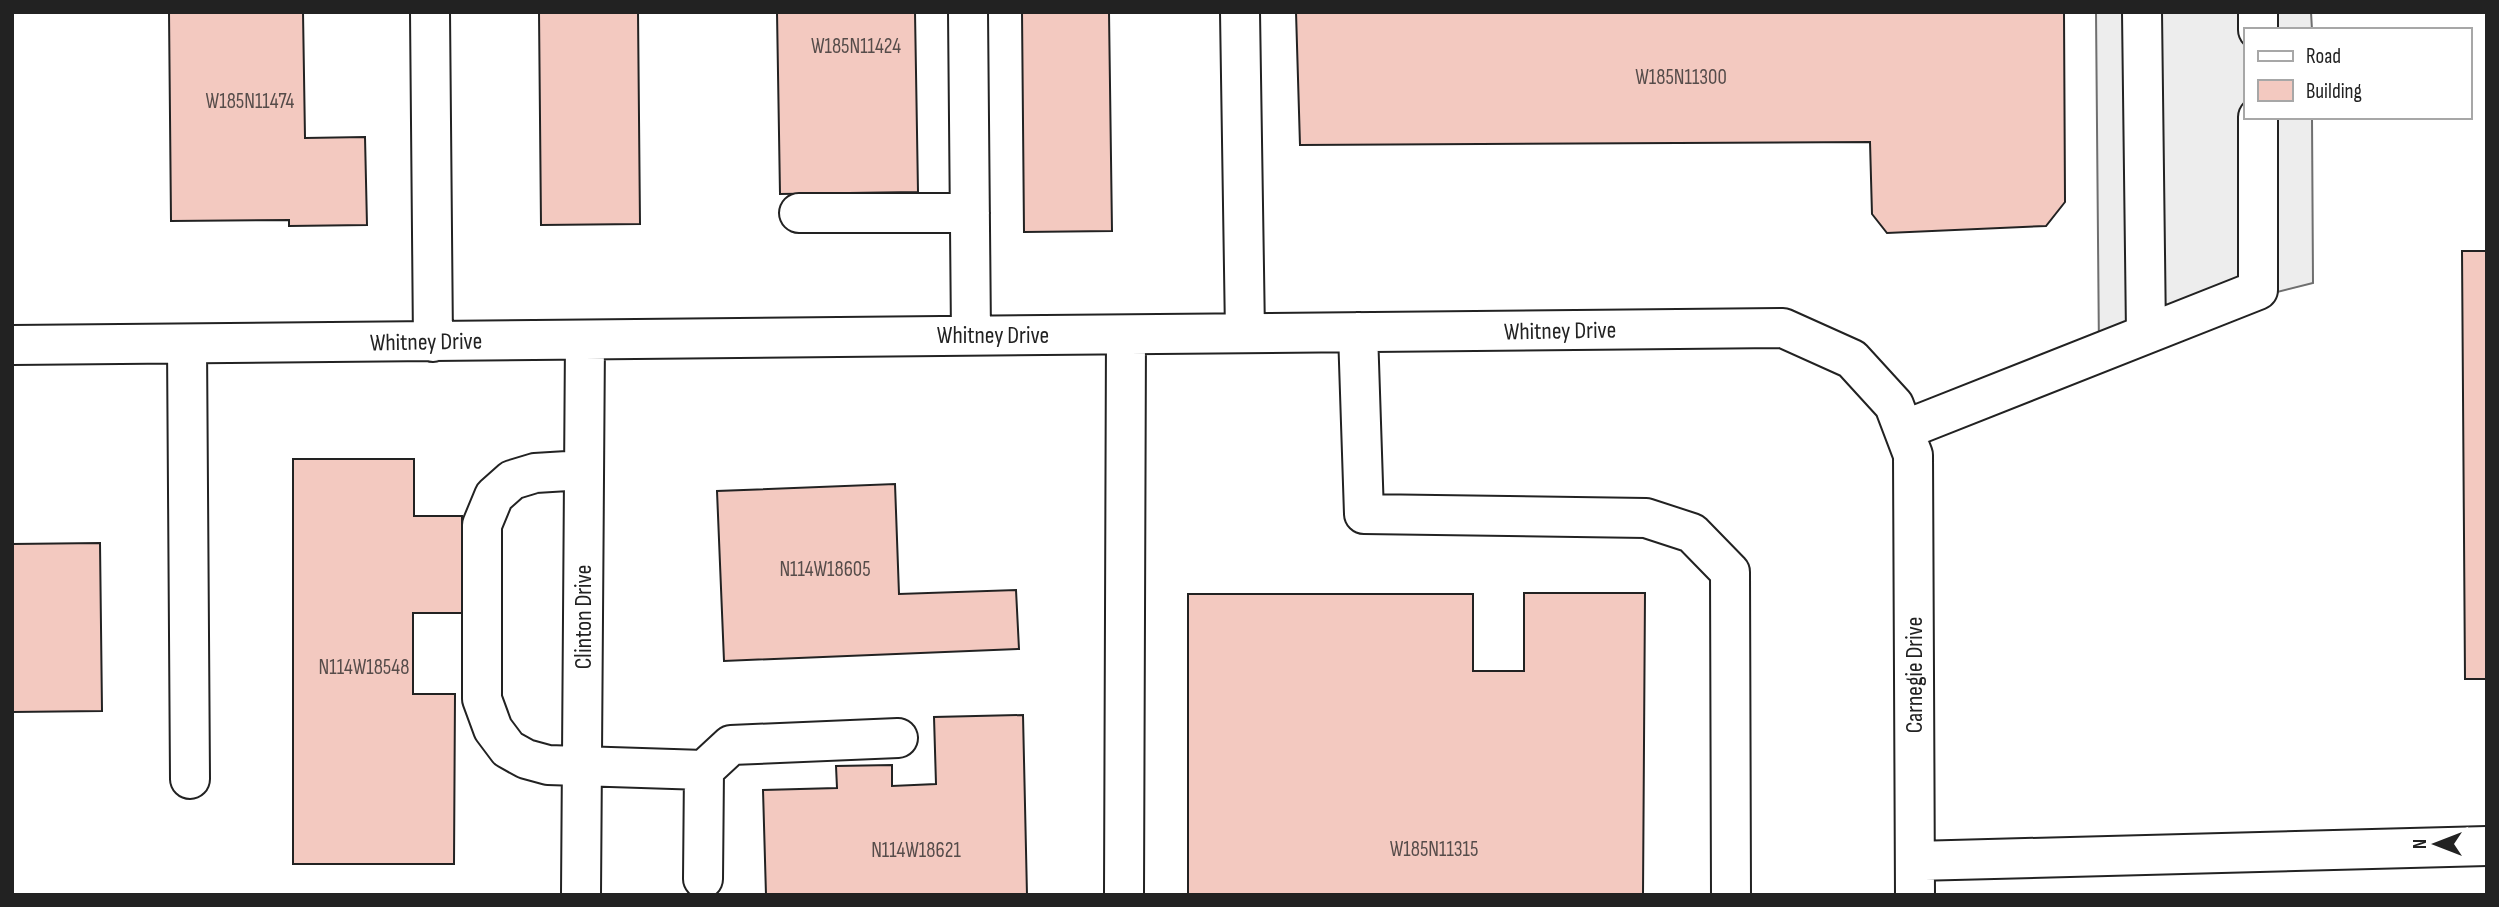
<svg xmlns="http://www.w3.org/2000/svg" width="2499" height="907" viewBox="0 0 2499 907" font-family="'Sofia Sans Condensed',sans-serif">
	<rect width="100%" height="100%" fill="#fff"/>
	<!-- parking -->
	<path fill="#ededed" stroke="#6f6f6f" stroke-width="2" d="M2096 12H2311L2312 30H2245V117H2312L2313 283 2202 311 2099 352Z"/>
	<!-- building -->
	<path fill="#f3c9c0" stroke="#222" stroke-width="2" d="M169 12H303L305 138 365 137 367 225 289 226V220L171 221Z
		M539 12H638L640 224 541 225Z
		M777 12H915L918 192 780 194Z
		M1022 12H1109L1112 231 1024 232Z
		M1296 12H2064L2065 202 2046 226 1887 233 1872 214 1870 142 1300 145Z
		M2462 251H2487V679H2465Z
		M293 459H414V516H462V613H413V694H455L454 864H293Z
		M895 484 899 594 1016 590 1019 649 724 661 717 491Z
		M100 543 102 711 12 712V544Z
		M1524 593H1645L1643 895H1188V594H1473V671H1524Z
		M1023 715 1027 895H766L763 790 837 788 836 766 892 765V786L936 784 934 717Z"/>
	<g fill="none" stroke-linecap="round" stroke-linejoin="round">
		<!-- minor casing -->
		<g stroke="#222" stroke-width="42">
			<path id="minor" d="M430 12 433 342
				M968 12 971 334
				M1240 12 1245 333
				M2142 12 2146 333
				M2258 12V30
				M799 213H970
				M1358 332 1364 514 1646 518 1692 533 1730 572 1731 895
				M12 345 1783 328 1852 359 1894 405 1913 455 1915 895
				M187 345 190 779
				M1904 430 2258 290V117
				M584 470 535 473 512 480 494 496 482 525V699L493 729 508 749 526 759 548 765 704 770 703 879
				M704 770 731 745 898 738
				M1915 861 2487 846
				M581 895 585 340
				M1124 895 1126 335"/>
		</g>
		<!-- minor -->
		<use href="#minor" stroke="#fff" stroke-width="38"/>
	</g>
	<g text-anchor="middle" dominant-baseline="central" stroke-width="5" stroke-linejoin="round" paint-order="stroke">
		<!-- number labels -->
		<g font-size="21" fill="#564c4a">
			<text x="856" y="46">W185N11424</text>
			<text x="1681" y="77">W185N11300</text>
			<text x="250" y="101">W185N11474</text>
			<text x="825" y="569">N114W18605</text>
			<text x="364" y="667">N114W18548</text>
			<text x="1434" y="849">W185N11315</text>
			<text x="916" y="850">N114W18621</text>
		</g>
		<!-- street labels -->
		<g font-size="24" fill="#222" stroke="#fff">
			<text transform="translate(1560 331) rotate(-1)">Whitney Drive</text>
			<text x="993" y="335">Whitney Drive</text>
			<text transform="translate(426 342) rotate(-1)">Whitney Drive</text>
			<text transform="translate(583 617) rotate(-90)">Clinton Drive</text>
			<text transform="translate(1914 675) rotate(-90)">Carnegie Drive</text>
		</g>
	</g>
	<!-- border -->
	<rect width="2499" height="907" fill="none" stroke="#222222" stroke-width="28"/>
	<!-- legend -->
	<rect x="2244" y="28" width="228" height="91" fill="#ffffff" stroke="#a7a7a7" stroke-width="2"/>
	<rect x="2258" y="51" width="35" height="10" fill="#ffffff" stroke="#a7a7a7" stroke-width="2"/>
	<text x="2306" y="63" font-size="21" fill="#222222">Road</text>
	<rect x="2258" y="80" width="35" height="21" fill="#f3c9c0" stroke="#a7a7a7" stroke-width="2"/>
	<text x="2306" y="98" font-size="21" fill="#222222">Building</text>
	<!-- north arrow -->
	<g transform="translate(2436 844) rotate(270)" stroke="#ffffff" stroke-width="5" paint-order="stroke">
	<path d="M0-5L12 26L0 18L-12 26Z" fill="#222222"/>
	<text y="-10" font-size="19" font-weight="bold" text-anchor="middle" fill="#222222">N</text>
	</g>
</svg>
